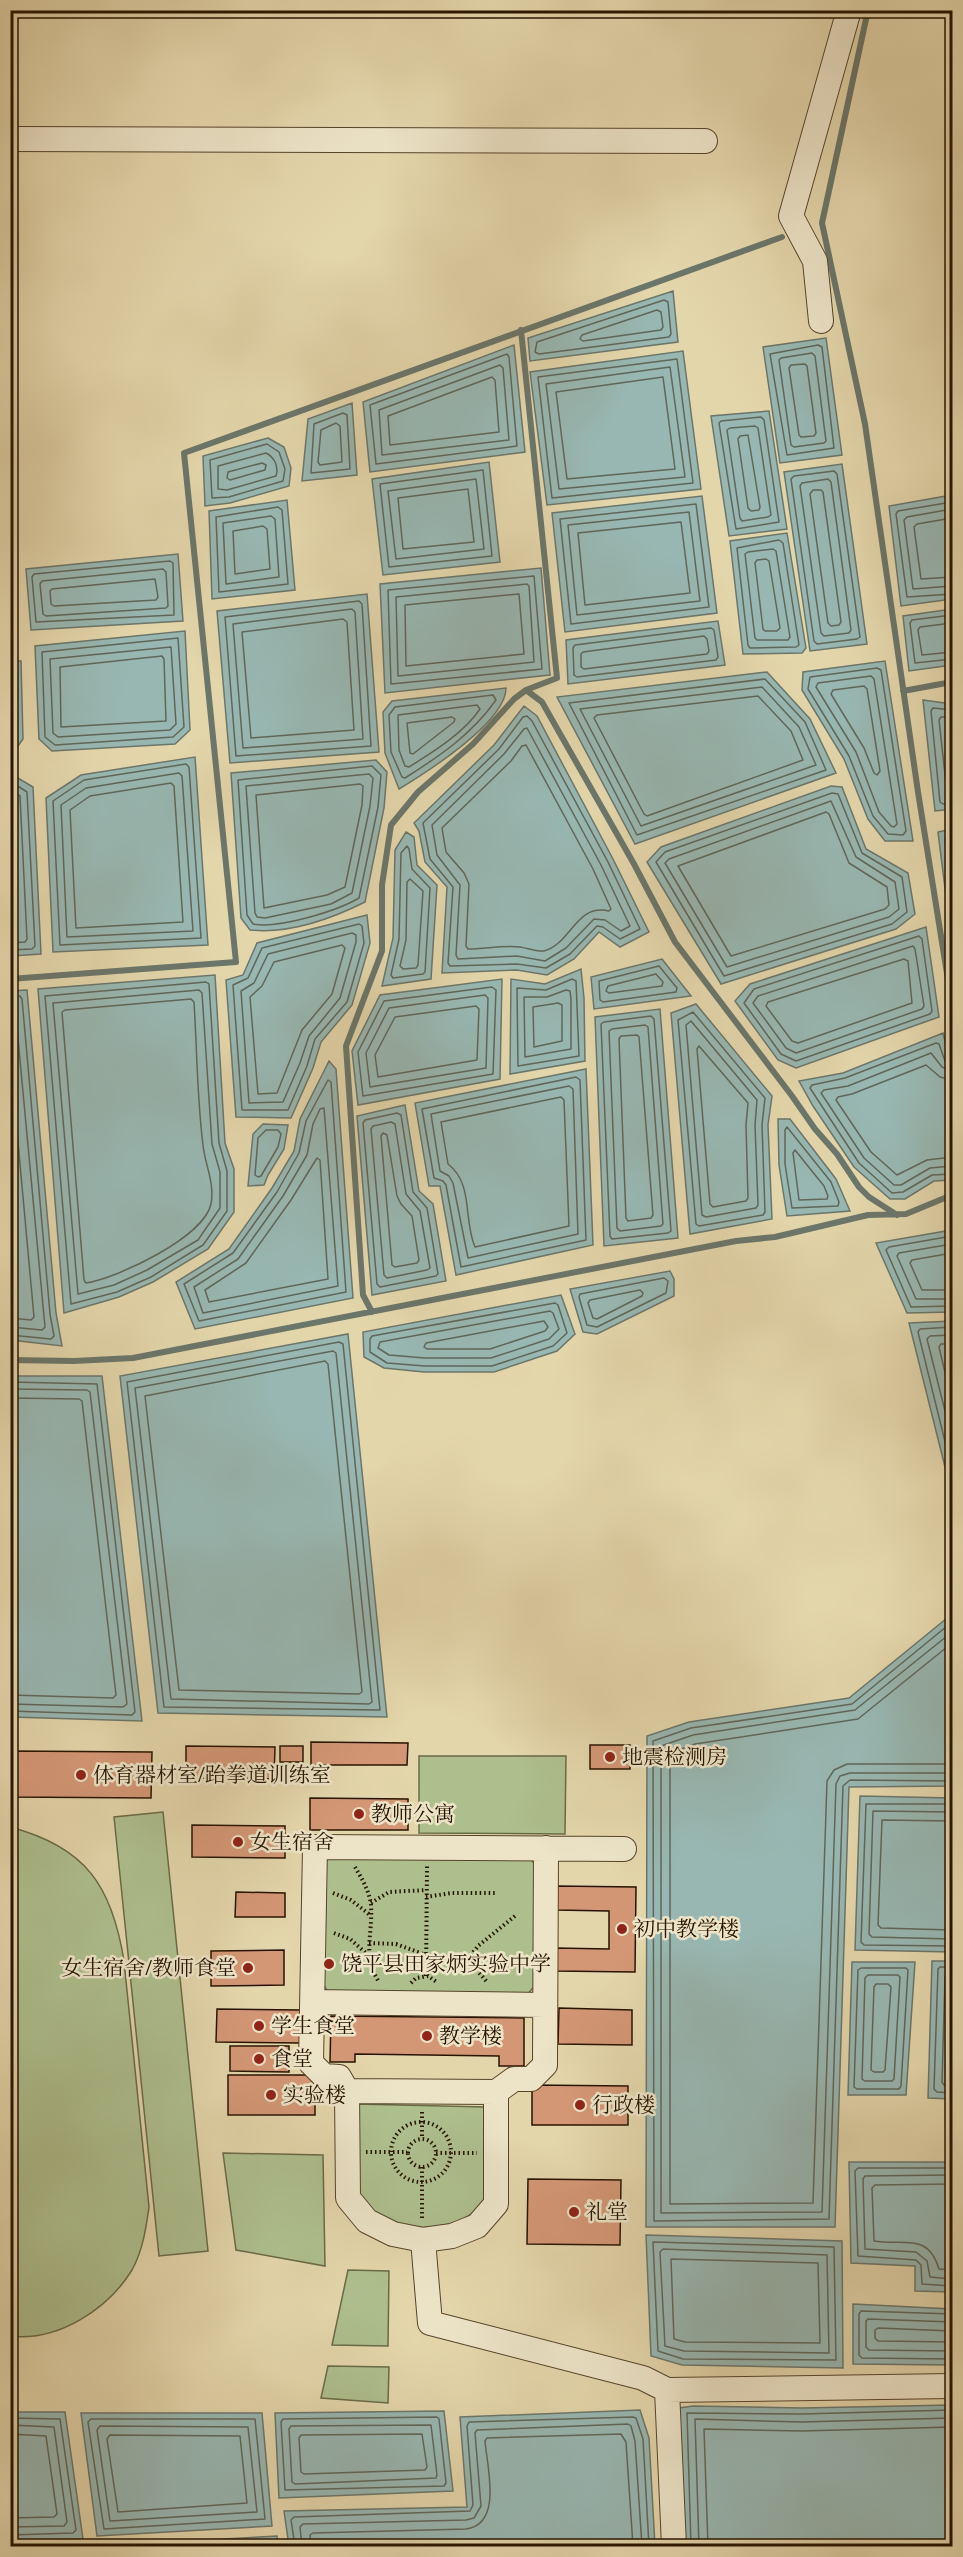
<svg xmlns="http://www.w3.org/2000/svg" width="963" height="2557" viewBox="0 0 963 2557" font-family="Cardo,'Noto Serif SC',serif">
	<rect width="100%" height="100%" fill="#e4d6ab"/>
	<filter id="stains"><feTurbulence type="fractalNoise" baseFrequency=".00333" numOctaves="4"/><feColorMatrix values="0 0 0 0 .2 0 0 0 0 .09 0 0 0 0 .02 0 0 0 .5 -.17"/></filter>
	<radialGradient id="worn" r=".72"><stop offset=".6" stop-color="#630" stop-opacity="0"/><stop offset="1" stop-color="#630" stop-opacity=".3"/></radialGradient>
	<!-- green -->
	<path fill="#aebf8e" stroke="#6a6a47" stroke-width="1.5" d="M419 1756H566L565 1834 419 1833Z
		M163 1812 208 2251 159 2256 114 1817Z
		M10 1827C86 1847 112 1886 124 1961L149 2207C146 2228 143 2250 132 2270 108 2309 58 2342 10 2336Z
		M333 1854 529 1855 536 1867V1984L527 1995 328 1992 321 1981 324 1863Z
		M356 2104 486 2107 487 2200C461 2231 410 2236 377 2214 369 2209 363 2200 357 2194Z
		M223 2153 323 2155 325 2266 236 2250Z
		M348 2270 389 2271 388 2346 332 2345Z
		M328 2366 389 2367 388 2403 321 2398Z"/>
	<!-- water -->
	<path fill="#98b7b2" stroke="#6b766b" stroke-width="1.5" d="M673 291 678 342 530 361 528 338Z
		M826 338 842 455 780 463 763 347Z
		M514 345 525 452 370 472 363 402Z
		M683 351 701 489 547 505 530 372Z
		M352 403 357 475 302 481 308 419Z
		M769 411 787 529 729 536 711 416Z
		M268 438 284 447 291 468 289 486 230 503 205 506 203 456Z
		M489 462 500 562 383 575 372 479Z
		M842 464 867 644 810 651 784 472Z
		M952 495V599L901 606 889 506Z
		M702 496 717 613 565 632 552 513Z
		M287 500 295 590 212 599 209 511Z
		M787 533 806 648 802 653 743 654 730 541Z
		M178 554 183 621 31 630 26 569Z
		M541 568 550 675 385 693 380 584Z
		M367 594 379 752 230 763 217 611Z
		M952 609V665L909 671 903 616Z
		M718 621 725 665 568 684 566 640Z
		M185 631 190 730 175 744 52 751 39 739 35 646Z
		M11 661H21L23 739 11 756Z
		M885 661 913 841H885L868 819 844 759 802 690 803 672Z
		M767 672 810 719 836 773 635 844 557 697Z
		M506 688C506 722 427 772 399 789L385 753 383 712 392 701Z
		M923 700 952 704V809L935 811Z
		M524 706 537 716 613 859 649 932 620 947 599 932 574 959 547 975 517 970 442 973 447 887 425 862 419 831 414 823 494 745Z
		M195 757 208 945 53 952 46 798 81 775Z
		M376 760 387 772 384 808 365 902C331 919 288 934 250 930L241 918 231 773Z
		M11 774 33 787 41 954 11 956Z
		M831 786 842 787 866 849 908 873 915 914 896 929 721 984 647 862 661 847Z
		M952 829V944L938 832Z
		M406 832 414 837 417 865 437 885 431 979 382 986 393 938 395 850Z
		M367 915 370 943 352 1005 321 1042 313 1068 291 1118 236 1117 226 980 243 975 257 943Z
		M926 927 939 1017 796 1068 778 1060 735 1001 750 984Z
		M662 959 691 996 594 1009 591 977Z
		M581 969 584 998 585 1061 510 1074 511 979 545 984Z
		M215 975 225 1143 234 1169V1212L208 1249 153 1282 119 1297 64 1313 38 989Z
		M502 979 500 1079 358 1105 352 1051 380 995Z
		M27 990 56 1313 62 1346 11 1340 10 991Z
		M696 1004 772 1096 768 1125 772 1219 690 1234 671 1013Z
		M660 1009 678 1238 604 1246 595 1017Z
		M943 1033 948 1054 952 1060V1180L934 1181 905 1199H890L854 1167 813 1106 799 1081 843 1073Z
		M329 1061 336 1069 353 1298 195 1329 176 1282 229 1249 272 1188 294 1151 300 1119Z
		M586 1069 593 1245 456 1275 440 1186H429L415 1103Z
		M405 1105 419 1191 433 1204 446 1281 372 1295 357 1116Z
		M778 1119H790L836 1179 850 1211 787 1216 779 1165Z
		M263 1124 288 1125 284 1149 268 1175 264 1185 248 1186 253 1134Z
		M952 1230V1312L907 1313 876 1243Z
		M670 1271 674 1279V1296L597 1334 583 1332 570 1289Z
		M561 1295 575 1334 557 1351 494 1372H424L384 1368 364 1357 363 1332Z
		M952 1321V1495L909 1323Z
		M348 1334 387 1717 158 1713 120 1376Z
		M11 1376H102L142 1721 11 1717Z
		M952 1614V1786L849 1787 835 2227H646L647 1736 689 1722 849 1698Z
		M860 1796 952 1798V1952L855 1950Z
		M932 1961H952V2099L928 2098Z
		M852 1962H915L906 2095H848Z
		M849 2162H952V2292L915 2291V2266L851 2263Z
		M646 2235 842 2241 843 2368 682 2365 651 2356Z
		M853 2304 952 2309V2365L853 2364Z
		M952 2405V2546H685L679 2408 693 2406 802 2408Z
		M640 2410 649 2438 655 2546H289L284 2511 467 2507 460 2417Z
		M444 2411 453 2491 279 2498 275 2413Z
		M10 2412H65L83 2539 11 2541Z
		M81 2413H262L272 2526 97 2536Z
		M277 2536 278 2546H101L110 2545Z"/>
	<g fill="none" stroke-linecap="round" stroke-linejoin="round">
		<!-- shore -->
		<path stroke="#606659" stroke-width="1.5" d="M664 300 668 302 671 334 669 337 539 354 535 352 537 342Z
			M657 310 661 312 663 327 661 330 583 341 580 339 582 335Z
			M818 345 822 347 834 448 787 455 770 354Z
			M812 353 815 356 826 441 824 443 794 447 791 445 779 360 781 358Z
			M507 354 509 357 517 446 376 464 370 405Z
			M677 359 693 483 552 498 538 377Z
			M805 364 807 366 816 433 814 436 801 437 799 435 789 368 791 365Z
			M500 365 503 368 509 440 382 455 379 410Z
			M670 367 685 477 559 489 546 384Z
			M492 377 495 380 499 432 390 445 388 416Z
			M663 377 675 469 567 479 556 392Z
			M343 413 347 415 350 469 311 473 314 424Z
			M761 417 764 420 779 522 736 529 719 423 721 421Z
			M336 423 340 426 342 462 320 465 318 462 321 430Z
			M755 426 758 428 771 515 768 517 742 521 740 518 727 430 730 428Z
			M748 435 760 507 759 510 751 511 748 508 738 439 740 436Z
			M267 444 279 452 285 469 283 481 229 497 212 498 210 460Z
			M266 453C274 457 279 466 276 476L227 490 218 489V466Z
			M262 463 266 465 265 470 230 480 227 478 228 472Z
			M483 470 492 556 389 567 380 484Z
			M834 471 837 474 860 637 857 639 817 644 814 641 791 479 794 476Z
			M476 479 484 549 396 559 388 491Z
			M828 479 831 482 851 630 849 633 824 636 821 633 800 486 802 483Z
			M468 489 474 542 403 549 398 498Z
			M813 490H821L823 492 841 622 839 625 831 626 828 623 810 494Z
			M952 502 898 511 896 514 907 597 952 594
			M696 504 709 607 571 624 560 519Z
			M278 507 282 510 288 584 219 592 216 517Z
			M952 509 907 517 904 520 913 589 952 586
			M689 512 700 601 577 615 568 525Z
			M271 516 275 519 279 577 226 584 223 523Z
			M952 518 917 524 914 527 921 579 952 577
			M681 522 690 593 585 605 578 533Z
			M263 526 267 529 270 569 235 574 233 531Z
			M779 540 783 543 799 645 796 647 750 648 748 645 737 548Z
			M773 549 776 551 790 637 788 640H757L755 638 745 554 748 552Z
			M766 559 769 561 780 628 777 631H765L763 629 755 563 757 560Z
			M170 561 173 563 174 615 36 622 32 577 34 574Z
			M163 569 166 572 168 606 166 608 46 616 43 614 40 584 42 581Z
			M534 576 542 669 391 684 388 590Z
			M155 579 158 597 156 600 54 606 51 604 50 591 52 589Z
			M527 584 529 586 534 662 398 676 396 597Z
			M519 594 524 654 406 666 405 605Z
			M359 601 362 604 371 746 236 756 225 617Z
			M352 609 355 612 363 739 243 748 233 624Z
			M952 615 912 620 910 623 915 663 952 659
			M343 619 347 622 354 730 251 738 242 632Z
			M952 623 920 627 918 630 922 655 952 652
			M711 628 714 630 718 657 716 660 577 677 574 675 573 648 575 645Z
			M704 636 707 639 709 651 707 654 584 669 581 667V654L583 652Z
			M178 638 184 727 173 737 55 745 45 737 42 652Z
			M171 647 176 724 170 730 58 737 53 733 50 659Z
			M162 656 164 659 166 721 61 727 60 667Z
			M10 667 15 670 17 736 10 746
			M877 668 881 670 906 831 903 835 888 834 873 816 849 756 808 689 810 677Z
			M871 676 874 679 897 824 894 827 891 826 879 812 856 752 816 687 818 683Z
			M765 679 805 722 826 770 637 835 569 703Z
			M864 686 867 689 880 771 877 775 874 773 864 748 831 694 833 690Z
			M762 687 799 727 816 765 641 826 580 709Z
			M493 695 496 700C472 734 440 756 405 778L402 777 391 752 389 715 395 707Z
			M758 696 791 731 803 760 647 816 644 814 594 718 597 715Z
			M477 705 480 709C464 733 433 752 409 767L405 766 399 750 398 715Z
			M952 710 933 708 931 711 940 802 943 804 952 803
			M527 716 532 721 608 862 640 929 620 939 603 927 597 926 570 954 546 968 517 964 450 966 448 963 453 887 430 859 423 823 499 749 523 717Z
			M452 717 455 719 454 722 413 754 410 753 407 723Z
			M952 717H941L939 720 947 793 952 796
			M527 728 601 865 630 926 621 931 605 920 594 919 566 948 545 961 517 956 458 959 456 955 460 885 437 855 432 825 504 754 524 729Z
			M526 745 593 869 611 909 609 911C576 903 571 944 544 951 537 952 527 948 520 947 503 945 485 949 468 949L466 946 469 884 464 873 446 852 442 828 511 761 522 746Z
			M186 764 189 767 201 938 60 945 53 801 84 780Z
			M372 766 381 775 378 807 359 898C337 911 278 929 253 924L247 915 238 780Z
			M179 773 182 776 193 931 67 937 61 805 86 788Z
			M369 774 373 778 370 806 352 893 331 904 265 918 257 917 255 913 246 786Z
			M10 781 27 792 35 946 32 949 10 950
			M171 783 174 786 183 922 76 928 70 810 90 796Z
			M360 784 363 786 362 805 345 887 327 895 264 908 256 795Z
			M10 790 20 796 27 939 25 942 10 943
			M832 793 838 794 862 853 902 877 907 912 892 924 724 976 656 862 665 852Z
			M10 800 17 931 10 934
			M831 801 856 857 895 882 899 909 889 917 727 967 665 863 669 859Z
			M826 812 829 814 849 863 887 887 889 905 885 909 731 956 678 866Z
			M952 835 945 839 952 897
			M407 846 409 849 412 869 430 888 425 972 423 974 393 978 391 975 399 939 401 853Z
			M410 879 423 891 418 965 416 968 403 969 400 966 406 940 407 882Z
			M359 924 362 926 364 943 347 1002 315 1039 307 1066 288 1110H242L233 985 248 978 262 948Z
			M352 933 356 935V942L340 998 309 1036 300 1063 283 1102 249 1103 241 991 254 983 268 954Z
			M919 936 922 939 932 1011 930 1014 796 1061 781 1054 744 1003 754 989Z
			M342 945 345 948 332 994 302 1030 277 1093 258 1094 250 997 262 986 274 962Z
			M913 946 915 949 924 1006 922 1009 796 1053 786 1048 753 1003 758 996Z
			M904 959 908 961 912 1003 798 1043 792 1041 766 1006 768 1002Z
			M659 966 677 988 676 992 603 1002 600 1000 599 981Z
			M656 974 663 982 662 986 609 993 606 991 608 986Z
			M572 979 576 981 579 1056 518 1066 517 988 546 990Z
			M206 982 209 984 219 1143 227 1171V1211L203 1245 151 1277 117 1292 71 1304 45 996Z
			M492 987 496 990 493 1074 363 1096 358 1052 384 1001Z
			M199 990 202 993 212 1144 220 1172V1208L198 1240 147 1270 114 1285 78 1294 53 1003Z
			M566 990 570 991 571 999V1049L525 1057 524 997H547Z
			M485 995 488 998 486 1068 370 1087 366 1053 389 1008Z
			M10 996H20L22 999 50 1314 54 1336 51 1339 10 1335
			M191 999 194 1002C197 1049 197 1098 203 1145 205 1165 215 1183 211 1204 204 1237 118 1278 86 1283L84 1280 62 1012 65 1010Z
			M558 1003 562 1005V1041L534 1047 533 1007Z
			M10 1004 15 1007 45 1327 42 1330 10 1327
			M476 1006 479 1009 477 1060 378 1077 375 1055 395 1017Z
			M693 1012 765 1098 762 1125 765 1212 763 1215 699 1226 696 1224 678 1020Z
			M651 1016 654 1019 671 1231 668 1233 612 1239 610 1236 601 1024 604 1022Z
			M691 1021 757 1100 755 1125 758 1205 756 1208 706 1217 702 1215 686 1025Z
			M645 1025 648 1027 663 1224 661 1226 620 1231 617 1228 609 1031 612 1029Z
			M637 1035 639 1037 653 1215 651 1218 628 1221 626 1218 619 1039 621 1036Z
			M699 1046 748 1103 746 1125 748 1198 746 1201 713 1207 710 1204 697 1049Z
			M10 1055 34 1317 31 1320 10 1318
			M952 1063 945 1061 939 1044 936 1043 845 1078 812 1085 810 1088 859 1163 892 1193 903 1192 932 1175 952 1174
			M952 1071 942 1067 931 1053 848 1086 824 1090 821 1093 864 1158 894 1185H901L930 1168 952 1166
			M576 1077 580 1080 586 1240 461 1267 446 1185 443 1181 434 1178 422 1109Z
			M328 1080 331 1082 346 1292 199 1321 184 1284 233 1253 277 1192 299 1153 306 1121Z
			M952 1080 940 1077 926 1065 852 1094 838 1097 836 1100 871 1152 897 1175 927 1160 952 1157
			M569 1086 573 1089 578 1234 468 1258 453 1183 449 1176 440 1171 431 1114Z
			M561 1097 564 1100 569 1226 475 1247C463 1220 474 1184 448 1164L441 1122Z
			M324 1108 338 1286 203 1313 194 1287 238 1259 283 1196 307 1155 313 1124 320 1109Z
			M397 1113 401 1115 413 1192 427 1208 438 1274 436 1276 380 1287 377 1284 363 1123 365 1120Z
			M391 1122 395 1124 406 1194 420 1211 430 1268 427 1270 387 1278 384 1275 371 1129 373 1126Z
			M787 1127 831 1182 839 1202 838 1206 792 1208 785 1164V1130Z
			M266 1130H278L281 1134 278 1147 261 1176 258 1177 255 1175 258 1138Z
			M383 1133 387 1135 397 1196 401 1204 412 1216 419 1260 417 1263 395 1267 392 1265 381 1136Z
			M795 1150 824 1186 828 1196 827 1199 799 1200 793 1153Z
			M317 1158 320 1160 328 1279 209 1302 205 1290 246 1263 291 1200Z
			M952 1236 889 1247 886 1250 911 1307 952 1306
			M952 1244 899 1253 897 1256 916 1299H952
			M952 1253 912 1260 910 1263 922 1290H952
			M664 1278 668 1281 666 1293 597 1327 587 1325 579 1297 580 1294Z
			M640 1290 643 1293 642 1296 597 1319 593 1318 588 1303 590 1300Z
			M555 1303 558 1305 567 1333 553 1346 492 1366H425L387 1363 370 1352V1339L372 1336Z
			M550 1311 553 1313 559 1329 549 1339 491 1358H425L389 1355 378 1348 380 1342Z
			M544 1321 548 1327 545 1331 490 1349H427L424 1347 426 1343Z
			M952 1327 920 1329 918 1332 952 1470
			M952 1335 930 1336 927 1339 952 1439
			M339 1342 343 1344 380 1710 164 1707 127 1382Z
			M952 1344H941L939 1347 952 1402
			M333 1351 336 1353 372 1702 369 1704 171 1699 135 1388Z
			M325 1361 328 1364 362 1692 359 1694 179 1690 145 1396Z
			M10 1382 97 1384 135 1712 132 1715 10 1711
			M10 1389 87 1390 90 1392 127 1704 123 1707 10 1704
			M10 1398 79 1399 82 1401 116 1695 113 1698 10 1695
			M952 1622 852 1704 691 1728 653 1741 654 2221 829 2219 843 1786 850 1780 952 1781
			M952 1632 855 1710 693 1735 661 1746V2213L822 2212 836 1784 840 1776 850 1773H952
			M952 1643 858 1719 695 1744 670 1753V2204L813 2203 827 1781 834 1770 847 1764H952
			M952 1804H866L861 1942 864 1945 952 1946
			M952 1812 873 1811 869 1934 872 1937 952 1939
			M952 1821 882 1820 878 1925 881 1928 952 1930
			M952 1967H940L938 1969 934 2089 937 2092 952 2093
			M861 1968H906L908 1970 901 2086 899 2089H857L854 2087 858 1970Z
			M868 1975H898L900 1977 894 2079 892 2081H865L862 2079 865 1978Z
			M952 1975 945 1977 942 2082 944 2085H952
			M876 1984H888L891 1987 885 2070 883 2072H874L871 2070 874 1987Z
			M952 2168H858L855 2171 858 2256 916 2260 921 2265 922 2284 952 2286
			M952 2175 865 2176 863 2179 865 2249 916 2252 927 2261 930 2277 952 2279
			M952 2184 875 2185 872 2188 874 2241C904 2246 928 2232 939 2269L952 2270
			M653 2242 834 2247 836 2360 683 2359 658 2351Z
			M663 2249 827 2255 829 2353 684 2351 665 2346 660 2252Z
			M671 2259 818 2263 820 2343 685 2342 674 2339Z
			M952 2314 861 2311 859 2314V2355L862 2358 952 2359
			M952 2322 868 2319 866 2321V2347L869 2350 952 2351
			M952 2331 878 2328 875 2330V2338L878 2341 952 2342
			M437 2417 439 2419 446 2483 444 2486 285 2490 281 2422 283 2419Z
			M10 2418 60 2419 76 2530 73 2533 10 2535
			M91 2419H255L265 2519 104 2529 88 2422Z
			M10 2425 54 2427 67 2522 64 2526 10 2527
			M431 2425 437 2475 436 2478 295 2484 292 2482 289 2429 291 2426Z
			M100 2426 248 2427 257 2512 110 2521 97 2430Z
			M10 2434 46 2436 57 2514 54 2517 10 2518
			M422 2434 427 2467 425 2470 304 2474 301 2472 299 2438 301 2435Z
			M110 2435 240 2436 247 2503 118 2512 107 2439Z
			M190 2546 269 2542 272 2546
			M295 2546 291 2520 294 2517 470 2511 473 2505 467 2426 469 2422 633 2417 636 2418 643 2439 649 2546
			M302 2546 300 2527 303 2524 466 2520 474 2518 481 2506 475 2433 477 2430 628 2424 631 2426 635 2441 642 2546
			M311 2546 310 2535 313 2533 466 2529C503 2524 487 2467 485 2441L487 2438 621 2434 626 2442 633 2546
			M691 2546 687 2413 802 2414 952 2410
			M699 2546 695 2419 802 2422 952 2418
			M708 2546 704 2429 802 2431 952 2427"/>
		<!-- stream -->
		<path stroke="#6b766b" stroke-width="6" d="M868 10 822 223 865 424 918 792 952 1005
			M521 330 557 678 526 690
			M903 691 952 682
			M10 979 236 962 184 453 782 237
			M372 1312 363 1295 346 1046 382 951V885L391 825 418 792 473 744 514 699 526 690 542 702 634 864 675 942 792 1096 815 1129 837 1154 859 1187 869 1197 897 1215
			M10 1360 74 1361 133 1358 736 1241 775 1237 868 1215 906 1214 952 1195"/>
	</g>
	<!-- building -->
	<path fill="#d49776" stroke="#271400" stroke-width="1.5" d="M311 1742 408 1743 407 1765H311Z
		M590 1745H630V1769H590Z
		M186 1746 275 1747 274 1779 186 1778Z
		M280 1746H303V1762H280Z
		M10 1751 152 1752 151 1798 10 1797Z
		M310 1798 408 1799V1830H310Z
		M192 1825 285 1826V1858L192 1857Z
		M556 1886 636 1887 635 1972 555 1971 556 1948 609 1949V1911L556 1910Z
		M236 1892 285 1893V1917H235Z
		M284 1950V1985L211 1986V1951Z
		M559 2008 632 2010V2045L558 2044Z
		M217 2009 301 2010 300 2043 216 2042Z
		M331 2016 524 2018V2066H499V2056L355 2054V2062H330Z
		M230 2046H289V2072L230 2071Z
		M228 2075H315V2115H228Z
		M532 2085 628 2086V2125H532Z
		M528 2179 621 2180 620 2245 527 2244Z"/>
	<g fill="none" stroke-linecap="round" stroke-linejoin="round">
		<!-- minor casing -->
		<g stroke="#56442b" stroke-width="26">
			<path id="minor" d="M10 139 705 141
				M821 321 815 261 791 216 849 10
				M313 2002 545 2005
				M347 2091 339 2077 324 2076 311 2063 315 1847 624 1849
				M347 2091 496 2092V2204L477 2226 452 2236 423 2240 393 2234 367 2221 348 2198Z
				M496 2092 514 2079H531L545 2065 546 1848
				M423 2240 430 2323 643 2378 667 2390 674 2546
				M667 2390 952 2386"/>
		</g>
		<!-- path -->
		<path stroke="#271400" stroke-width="4" stroke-dasharray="1.5 3" stroke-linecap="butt" d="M355 1867C362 1879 369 1890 371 1905 373 1935 362 1955 379 1982
			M333 1893 351 1900 370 1915
			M426 1897 451 1893H495
			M371 1903 389 1892 426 1890
			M334 1933 350 1939 368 1955
			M369 1943 396 1944 426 1955 453 1958 474 1967 488 1983
			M465 1963 478 1946 515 1916
			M426 1976 427 1866
			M411 1983 416 1978 428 1976 438 1983
			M422 2112V2138
			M391 2152a30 30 0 1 1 60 0a30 30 0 1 1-60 0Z
			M408 2153a14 14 0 1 1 28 0a14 14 0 1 1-28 0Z
			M366 2152H407
			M436 2153H477
			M422 2167V2220"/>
		<!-- minor -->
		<use href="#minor" stroke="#ede4c8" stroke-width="24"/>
	</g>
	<!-- markers -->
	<g fill="#8f2418" stroke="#ede4c8" stroke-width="2">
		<circle cx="610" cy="1757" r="6"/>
		<circle cx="81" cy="1775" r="6"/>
		<circle cx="359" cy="1814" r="6"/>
		<circle cx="238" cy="1842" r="6"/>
		<circle cx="622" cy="1929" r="6"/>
		<circle cx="329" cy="1964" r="6"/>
		<circle cx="248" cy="1968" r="6"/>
		<circle cx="259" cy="2026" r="6"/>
		<circle cx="427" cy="2036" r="6"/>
		<circle cx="259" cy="2059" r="6"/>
		<circle cx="271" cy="2095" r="6"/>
		<circle cx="580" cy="2105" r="6"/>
		<circle cx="574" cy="2212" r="6"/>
	</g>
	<g text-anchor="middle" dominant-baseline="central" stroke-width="5" stroke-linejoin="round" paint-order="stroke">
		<!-- poi labels -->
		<g font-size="21" fill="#271400" stroke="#ede4c8" text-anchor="start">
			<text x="622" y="1757">地震检测房</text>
			<text x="93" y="1775">体育器材室/跆拳道训练室</text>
			<text x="371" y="1814">教师公寓</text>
			<text x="250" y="1842">女生宿舍</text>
			<text x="634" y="1929">初中教学楼</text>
			<text x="341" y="1964">饶平县田家炳实验中学</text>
			<text x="236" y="1968" text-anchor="end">女生宿舍/教师食堂</text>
			<text x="271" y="2026">学生食堂</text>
			<text x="439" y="2036">教学楼</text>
			<text x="271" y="2059">食堂</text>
			<text x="283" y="2095">实验楼</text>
			<text x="592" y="2105">行政楼</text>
			<text x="586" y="2212">礼堂</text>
		</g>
	</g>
	<!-- margin -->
	<rect width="963" height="2557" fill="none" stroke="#e4d6ab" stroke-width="36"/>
	<rect x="12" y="12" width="939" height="2533" fill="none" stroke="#271400" stroke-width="3"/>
	<rect x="18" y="18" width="927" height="2521" fill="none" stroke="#271400" stroke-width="1.5"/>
	<rect width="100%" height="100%" filter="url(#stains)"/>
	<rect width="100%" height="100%" fill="url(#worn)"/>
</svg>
